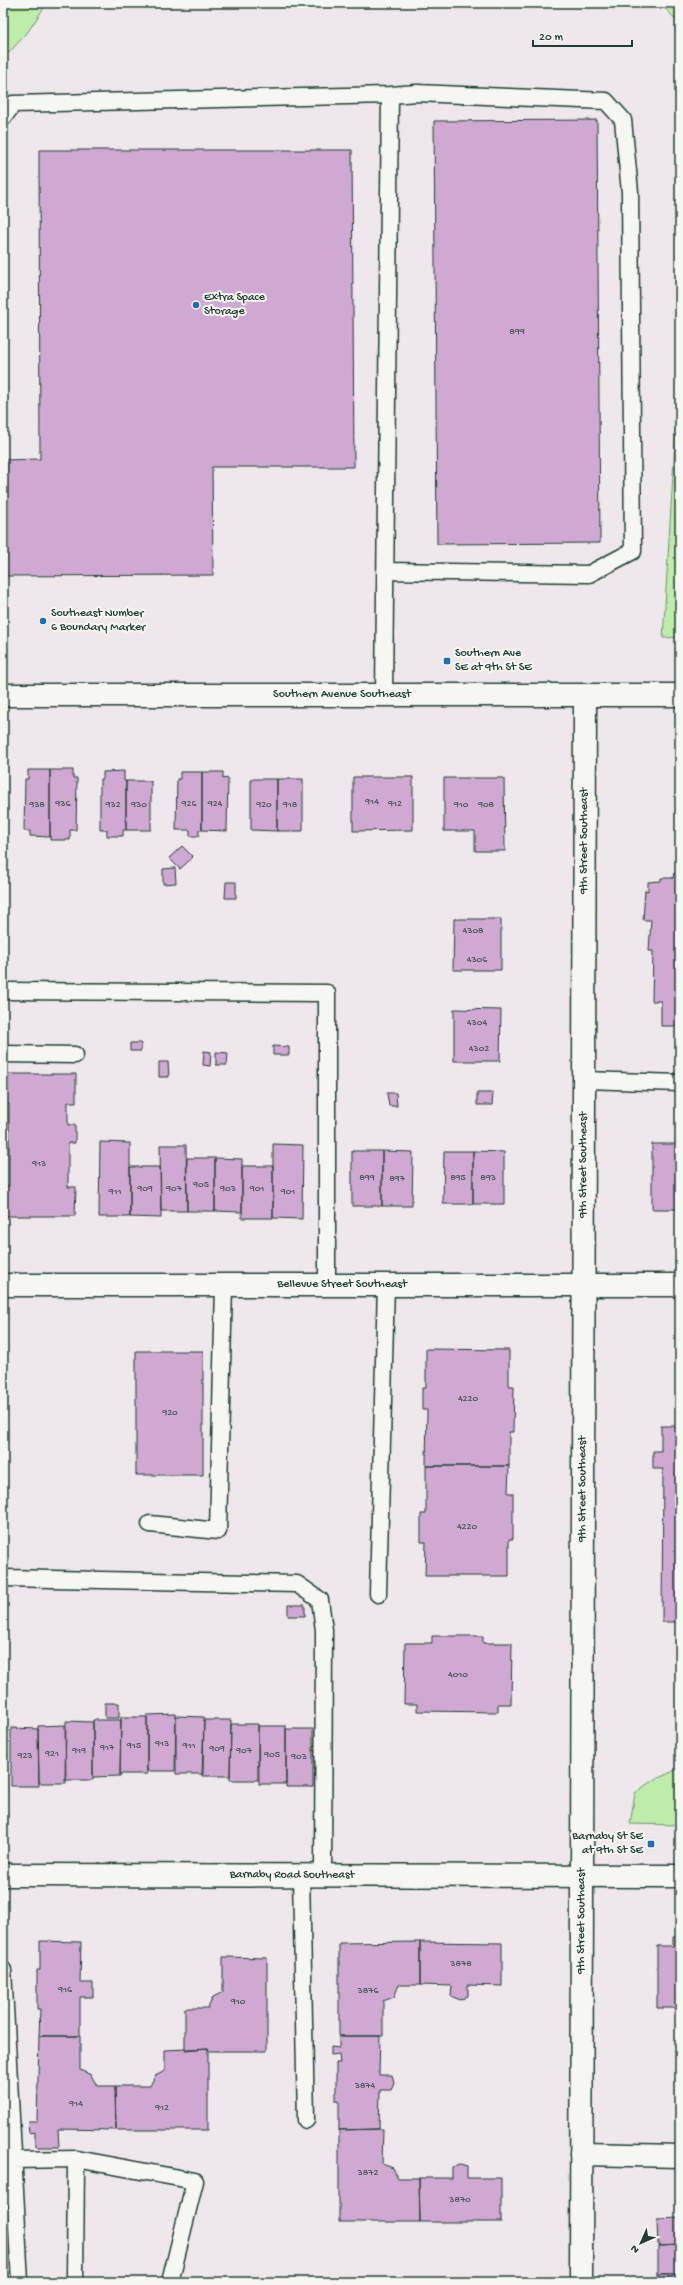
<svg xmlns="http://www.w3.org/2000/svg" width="683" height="2285" viewBox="0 0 683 2285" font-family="'Gochi Hand',sans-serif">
	<rect width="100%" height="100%" fill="#eee7ec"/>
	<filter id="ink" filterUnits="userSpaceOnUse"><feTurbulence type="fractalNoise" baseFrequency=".025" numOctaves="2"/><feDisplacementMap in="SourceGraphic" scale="8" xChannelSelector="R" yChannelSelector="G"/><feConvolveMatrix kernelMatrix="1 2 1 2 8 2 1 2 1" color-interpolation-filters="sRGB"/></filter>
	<g filter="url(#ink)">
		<!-- green -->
		<path fill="#beecab" stroke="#6e9470" d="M3 3H47L27 33 3 59Z
			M660 3H680V24Z
			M680 360V637L663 638Z
			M680 1768V1825L630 1824 635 1793 650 1782Z"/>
		<!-- building -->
		<path fill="#d0a9d2" stroke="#1f3d34" d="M597 120 600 543 437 544 434 121Z
			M39 150H352L354 467H212L213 575 3 576V460L40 459Z
			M28 770H50V837L30 836V831H24L25 779H28Z
			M50 770H73V778H77L76 830H70V840H50Z
			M124 771V781H126V830H123V836H107V830H100V779H103V772Z
			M180 772H202V830H199V836H190V830H176L177 779H180Z
			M202 772H223V779L228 778 227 831 202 830Z
			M353 777H413V830L353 831Z
			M444 778H504L505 851H475V831H444Z
			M251 779H277V831L251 830Z
			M277 779H303V831H277Z
			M3 781H4V830H3Z
			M126 781H151V830H126Z
			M182 846 193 857 180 869 169 858Z
			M175 868 176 883 163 884V869Z
			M674 873 680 874V1026H661V1001H652L653 951H649L651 920H643L645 890 648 891V882L661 881V878H673Z
			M226 882H236V898H225Z
			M454 919H501V970H453Z
			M454 1009 501 1010 500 1061H454Z
			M130 1043H141V1051H130Z
			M273 1046 289 1047V1055H273Z
			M204 1051 211 1052 210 1066 203 1065Z
			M216 1052 228 1053 227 1065H216Z
			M159 1062H168L169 1077H159Z
			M3 1074H76V1102H68V1125H75V1143H68V1187H76L75 1216H3V1186H9V1104H3Z
			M387 1093H396L397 1106H389Z
			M477 1093H493L492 1105H477Z
			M100 1142 130 1143V1217H99Z
			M273 1144 303 1145 302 1219 273 1218Z
			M652 1144H679L680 1209H652Z
			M160 1145H186L187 1211H161Z
			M352 1151H382V1206H352Z
			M382 1151 413 1152 412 1206H382Z
			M444 1151H473V1204H443Z
			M473 1151 504 1152V1204H473Z
			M187 1158H215V1211H187Z
			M215 1158 242 1159V1212L215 1211Z
			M242 1166H273V1218H242Z
			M130 1167H160L161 1218 130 1217Z
			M426 1349 509 1350V1386H514L513 1432H509V1466H426L427 1410H422V1388H426Z
			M136 1351H203V1475H136Z
			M661 1426H680V1622H662L663 1469H653V1451H661Z
			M426 1466H509L508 1493H513V1539H509V1576H425L426 1542H421V1514H426Z
			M288 1605H305V1616H288Z
			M432 1636H483V1643H512L511 1704H498V1712L417 1711V1704H404L405 1643H432Z
			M105 1703H119V1718H105Z
			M176 1714 175 1771H147V1715Z
			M176 1716 204 1717 203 1774H176Z
			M121 1717H147V1774H120Z
			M93 1720H121L120 1776 93 1777Z
			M204 1720H231L230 1776H202Z
			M66 1721 93 1722V1780H65Z
			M231 1724H258V1780H230Z
			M65 1725 66 1783H39L38 1726Z
			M258 1726H286V1784H259Z
			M11 1728 38 1729 39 1786H11Z
			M286 1729H313V1787H286Z
			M673 1937H680V2008H657V1946H673Z
			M40 1941 81 1942 80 1983H93V1997H80V2036H39L40 2009H37V1970H40Z
			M420 1942V1985H399L394 1997 383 2001V2036H339V1943Z
			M420 1942 502 1943V1986L468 1985V1996L460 2000 451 1996 452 1986 420 1985Z
			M223 1957 267 1958V2051H209L208 2048 185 2050V2008H208L213 1997 223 1992Z
			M39 2036H80V2070L91 2075 97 2086H115L116 2130 58 2129 59 2147H35V2132L29 2133 28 2121H37Z
			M339 2036H380L379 2075H392L394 2082 391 2090H380L379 2129 339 2130V2101H336V2063H340L339 2054 331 2055V2047L339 2048Z
			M208 2048V2130H116L115 2086H150L155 2076 165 2071V2050Z
			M379 2129H383L382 2164 393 2168 398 2178H419L420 2222H339V2130Z
			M460 2165 467 2167V2178H501V2222H420L419 2178H452V2167Z
			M680 2218V2245L658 2246 657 2219Z
			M680 2245V2274H658V2246Z
			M658 2274H680V2282H658Z"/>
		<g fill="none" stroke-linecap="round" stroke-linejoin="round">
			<!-- lane casing -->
			<g stroke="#1f3d34" stroke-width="19">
				<path id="lane" d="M3 118 13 104 390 95 384 695
					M385 571 589 574 633 551 630 192 623 120 606 101 417 93 390 95
					M3 991 327 993V1285
					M3 1054 75 1055
					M584 1080 680 1083
					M150 1524 218 1531 224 1285
					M3 1578 297 1584 320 1600 324 1630 323 1875
					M378 1594 386 1284
					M301 1875 306 2120
					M3 1970 20 2282
					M13 2160 76 2159 195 2181 170 2282
					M75 2282 76 2159"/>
			</g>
			<!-- street casing -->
			<g stroke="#1f3d34" stroke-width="25">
				<g id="street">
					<path id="s1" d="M3 1285H680"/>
					<path d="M581 2154 680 2156"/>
					<path id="s2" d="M581 2282 585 695"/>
				</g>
			</g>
			<!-- secondary casing -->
			<g stroke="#1f3d34" stroke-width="25">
				<g id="secondary">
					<path id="s3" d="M3 695H680"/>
					<path id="s4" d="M3 1875 680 1876"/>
				</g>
			</g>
			<!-- lane -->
			<use href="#lane" stroke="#f6f6f2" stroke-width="16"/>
			<!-- street -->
			<use href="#street" stroke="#f6f6f2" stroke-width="22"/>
			<!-- secondary -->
			<use href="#secondary" stroke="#f6f6f2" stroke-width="22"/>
		</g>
	</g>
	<!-- markers -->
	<g fill="#1f6fb2" stroke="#f6f6f2" stroke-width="1.5">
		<circle cx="196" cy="305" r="4"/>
		<circle cx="43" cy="621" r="4"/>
		<rect x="443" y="657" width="8" height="8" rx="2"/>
		<rect x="647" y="1840" width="8" height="8" rx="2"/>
	</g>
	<g text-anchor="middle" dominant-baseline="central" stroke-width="4" stroke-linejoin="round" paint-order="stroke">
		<!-- number labels -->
		<g font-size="10" fill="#4b585c">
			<text x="517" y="332">899</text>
			<text x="372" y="802">914</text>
			<text x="63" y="804">936</text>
			<text x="189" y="804">926</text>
			<text x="215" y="804">924</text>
			<text x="395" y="804">912</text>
			<text x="37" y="805">938</text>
			<text x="113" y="805">932</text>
			<text x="139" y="805">930</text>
			<text x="264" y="805">920</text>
			<text x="290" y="805">918</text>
			<text x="461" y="805">910</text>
			<text x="486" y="805">908</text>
			<text x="473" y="931">4308</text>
			<text x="477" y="960">4306</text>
			<text x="477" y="1023">4304</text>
			<text x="479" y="1049">4302</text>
			<text x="39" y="1164">913</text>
			<text x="367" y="1178">899</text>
			<text x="458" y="1178">895</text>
			<text x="488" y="1178">893</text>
			<text x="397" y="1179">897</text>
			<text x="201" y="1185">905</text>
			<text x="145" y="1189">909</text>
			<text x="174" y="1189">907</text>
			<text x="228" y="1189">903</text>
			<text x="257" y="1189">901</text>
			<text x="115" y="1192">911</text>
			<text x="288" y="1192">901</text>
			<text x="468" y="1399">4220</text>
			<text x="170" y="1413">920</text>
			<text x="467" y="1527">4220</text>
			<text x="458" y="1675">4010</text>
			<text x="162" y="1744">913</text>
			<text x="134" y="1746">915</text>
			<text x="189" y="1746">911</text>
			<text x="107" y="1748">917</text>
			<text x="217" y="1749">909</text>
			<text x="79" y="1751">919</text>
			<text x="244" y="1751">907</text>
			<text x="52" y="1754">921</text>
			<text x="272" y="1755">905</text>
			<text x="25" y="1756">923</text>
			<text x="299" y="1757">903</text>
			<text x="461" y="1964">3878</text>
			<text x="65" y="1990">916</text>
			<text x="368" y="1991">3876</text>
			<text x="238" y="2002">910</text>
			<text x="365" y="2086">3874</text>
			<text x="76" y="2104">914</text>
			<text x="162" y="2108">912</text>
			<text x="368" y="2173">3872</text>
			<text x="460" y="2200">3870</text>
		</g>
		<!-- poi labels -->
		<g font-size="12" fill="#1f3d34" stroke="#f6f6f2" text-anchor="start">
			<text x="204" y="298">Extra Space<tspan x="204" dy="14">Storage</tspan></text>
			<text x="51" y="614">Southeast Number<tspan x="51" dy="14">6 Boundary Marker</tspan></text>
			<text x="455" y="654">Southern Ave<tspan x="455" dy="14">SE at 9th St SE</tspan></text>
			<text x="643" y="1837" text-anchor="end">Barnaby St SE<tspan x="643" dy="14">at 9th St SE</tspan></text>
		</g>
		<!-- street labels -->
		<g font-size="12" fill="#1f3d34" stroke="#f6f6f2">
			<text stroke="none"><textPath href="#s3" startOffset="339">Southern Avenue Southeast</textPath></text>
			<text stroke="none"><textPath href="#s2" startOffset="1441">9th Street Southeast</textPath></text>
			<text stroke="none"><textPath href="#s2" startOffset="1117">9th Street Southeast</textPath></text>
			<text stroke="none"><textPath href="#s1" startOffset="339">Bellevue Street Southeast</textPath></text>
			<text stroke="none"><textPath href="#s2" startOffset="793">9th Street Southeast</textPath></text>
			<text stroke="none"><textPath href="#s4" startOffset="289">Barnaby Road Southeast</textPath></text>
			<text stroke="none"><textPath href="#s2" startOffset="361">9th Street Southeast</textPath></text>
		</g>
	</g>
	<!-- margin -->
	<rect width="683" height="2285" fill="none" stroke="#f6f6f2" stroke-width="16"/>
	<rect x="8" y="8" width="667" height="2269" fill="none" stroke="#1f3d34" stroke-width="1.5" filter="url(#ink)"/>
	<!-- north arrow -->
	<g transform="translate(641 2243) rotate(225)" stroke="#f6f6f2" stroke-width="3" paint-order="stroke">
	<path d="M0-3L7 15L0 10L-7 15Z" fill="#1f3d34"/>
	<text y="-6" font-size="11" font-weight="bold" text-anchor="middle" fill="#1f3d34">N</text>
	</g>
	<!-- scale -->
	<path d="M533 40v6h99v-6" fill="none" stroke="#1f3d34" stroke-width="2"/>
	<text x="539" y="40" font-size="12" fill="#1f3d34" stroke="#f6f6f2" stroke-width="3" paint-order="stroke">20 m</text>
</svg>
